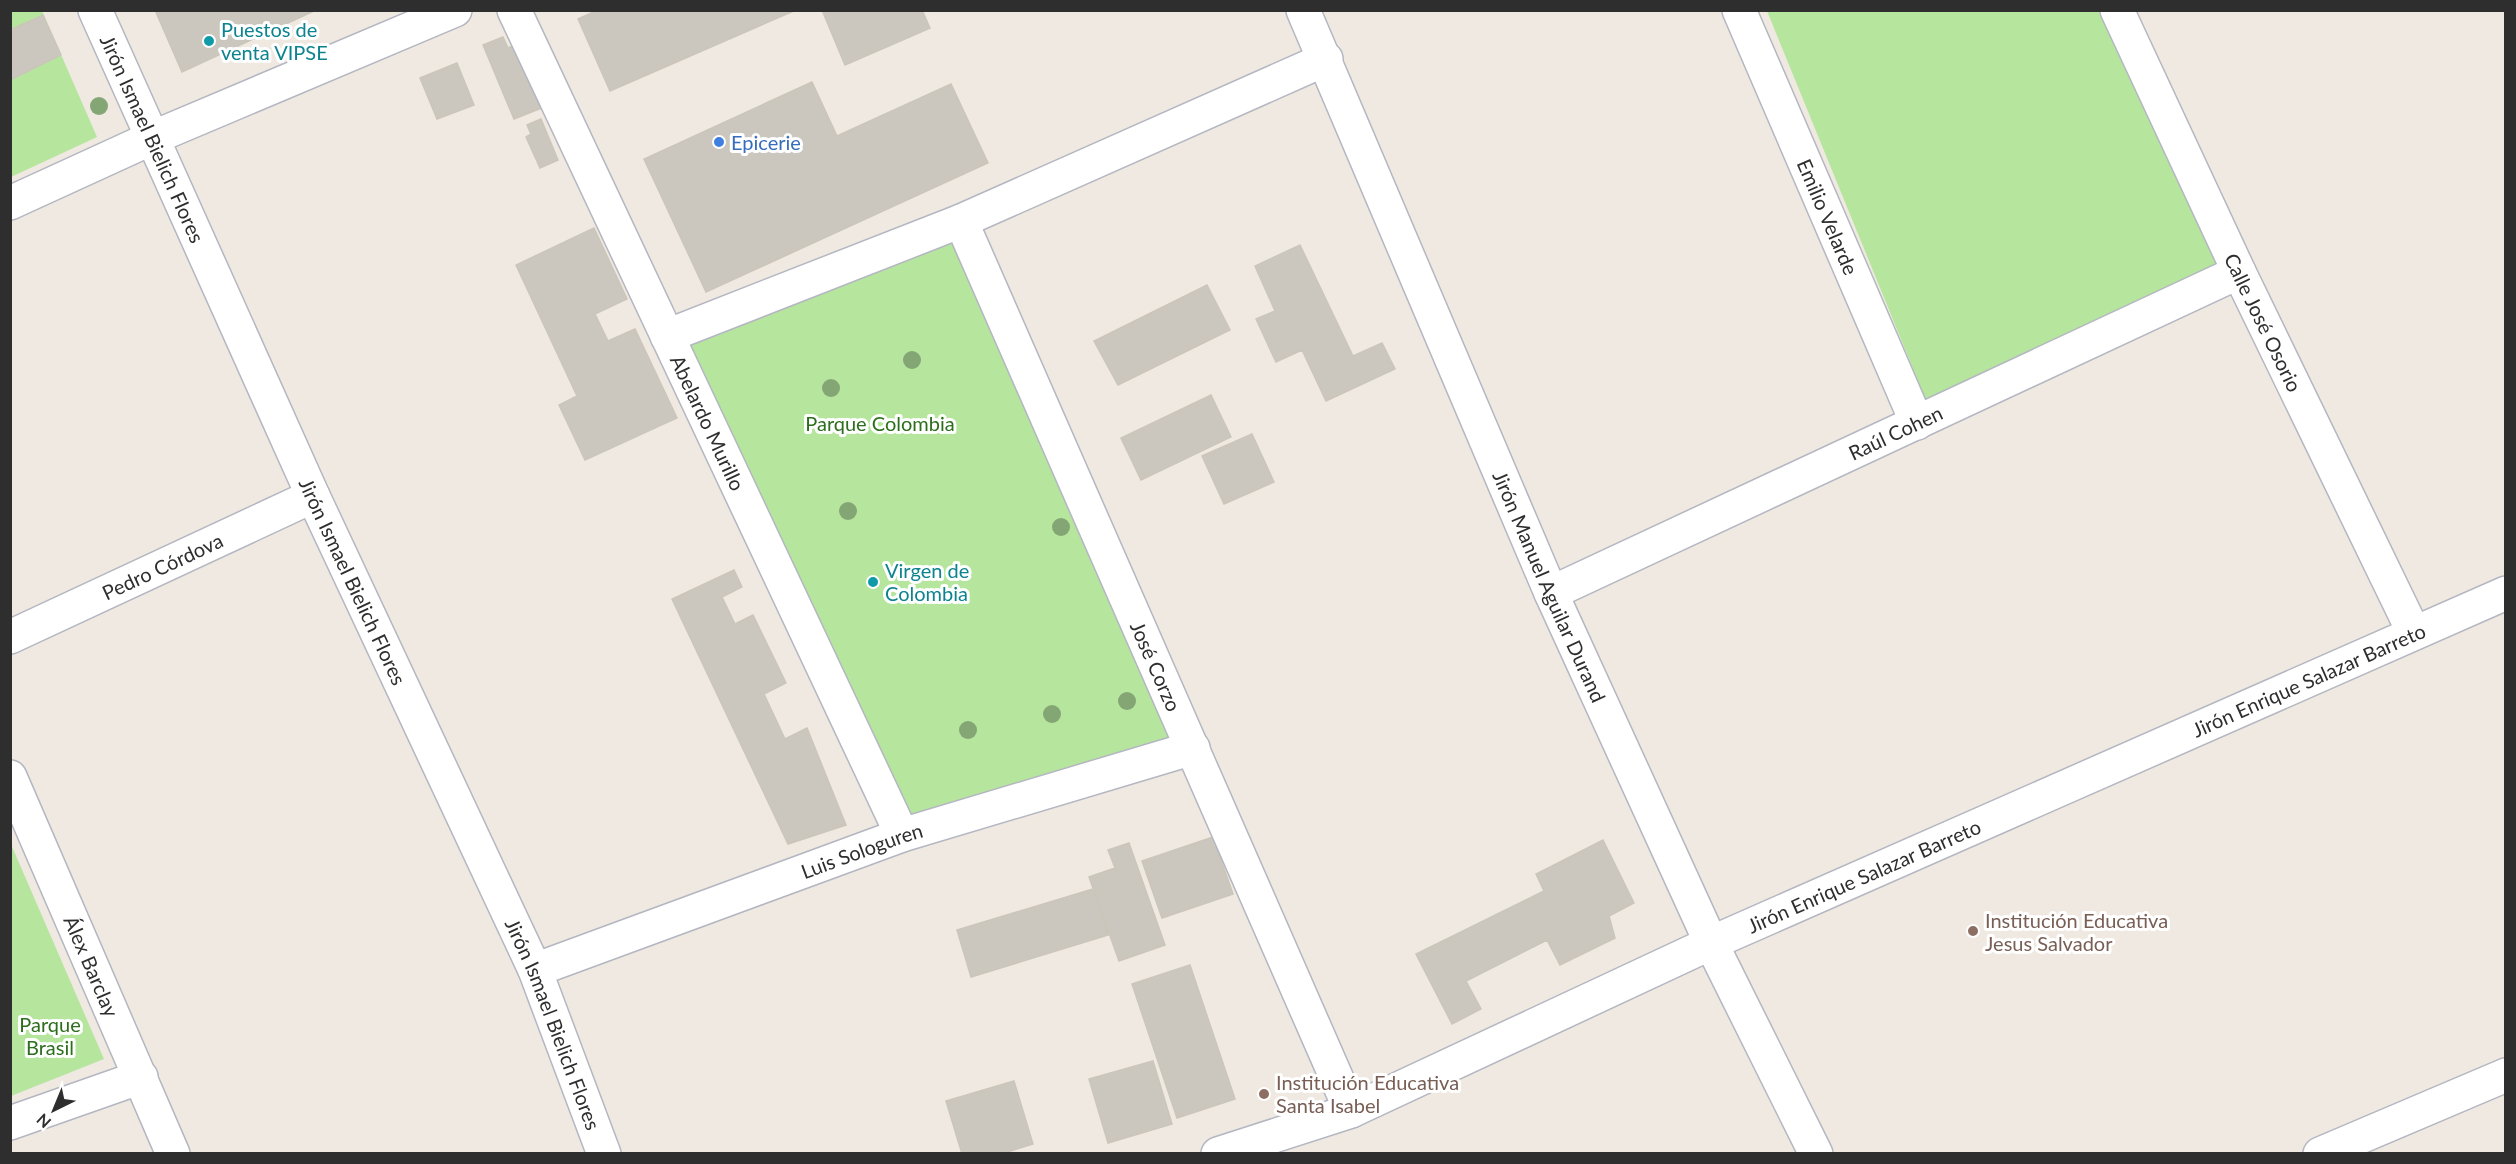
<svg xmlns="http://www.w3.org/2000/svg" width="2516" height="1164" viewBox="0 0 2516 1164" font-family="Lato,sans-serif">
	<rect width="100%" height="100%" fill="#efe9e1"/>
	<!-- green -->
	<path fill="#b6e59e" d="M10 11H42L97 137 11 177Z
		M1767 11H2099L2218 266 1927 403Z
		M961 221 1193 748 902 835 667 336Z
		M10 842 104 1059 11 1096H10Z"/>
	<!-- building -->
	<path fill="#cbc7bf" stroke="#cbc5ba" stroke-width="1.5" d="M155 10H316L182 72Z
		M598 10H796L610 91 578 19Z
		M822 10H922L930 28 845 65Z
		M43 15 61 55 10 80V30Z
		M503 37 508 48 517 43 544 107 514 119 483 45Z
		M457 63 474 105 437 119 420 78Z
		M812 82 837 136 951 84 988 163 706 292 644 159Z
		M541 119 558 160 540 168 526 137 531 134 527 125Z
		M594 228 627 299 595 314 608 341 635 329 677 418 585 460 559 405 577 396 516 265Z
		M1300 245 1353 356 1382 343 1395 369 1326 401 1302 350 1276 362 1256 319 1275 311 1255 266Z
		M1207 285 1230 330 1118 385 1094 341Z
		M1211 395 1231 437 1141 480 1121 438Z
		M1252 434 1274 482 1224 504 1202 456Z
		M734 570 742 587 722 597 735 624 753 615 786 683 764 694 785 739 807 728 846 825 788 844 672 599Z
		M1213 837 1233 894 1162 918 1142 861Z
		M1603 840 1634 903 1609 916 1615 938 1560 965 1547 940 1466 981 1481 1009 1452 1024 1416 954 1544 891 1536 874Z
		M1129 843 1165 945 1119 961 1089 877 1115 868 1108 850Z
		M1093 889 1108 935 971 977 957 930Z
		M1190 965 1235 1099 1177 1118 1132 984Z
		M1153 1061 1172 1124 1108 1143 1089 1079Z
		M1014 1081 1033 1144 1001 1154H962L946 1101Z"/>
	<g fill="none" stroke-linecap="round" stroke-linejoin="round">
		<!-- minor casing -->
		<g stroke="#b4b7c1" stroke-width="36">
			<g id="minor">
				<path id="s1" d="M95 10 313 496 535 970 604 1154"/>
				<path id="s2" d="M514 10 902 835"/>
				<path id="s3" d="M1303 10 1551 593 1711 943 1816 1154"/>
				<path id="s4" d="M1739 10 1917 423"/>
				<path id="s5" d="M2117 10 2239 272 2414 633"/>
				<path d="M10 203 152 138 455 10"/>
				<path id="s6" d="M961 221 1351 1111"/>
				<path d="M667 336 961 221 1326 59"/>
				<path id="s7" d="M1551 593 2239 272"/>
				<path id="s8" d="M10 637 313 496"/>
				<path id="s9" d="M10 777 173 1154"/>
				<path id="s10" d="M535 970 902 835 1193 748"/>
				<path d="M10 1123 141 1077"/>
				<path id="s11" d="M1218 1154 1351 1111 1711 943 2506 593"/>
				<path d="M2320 1154 2506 1075"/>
			</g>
		</g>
		<!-- minor -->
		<use href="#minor" stroke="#fff" stroke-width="33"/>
	</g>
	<!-- trees -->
	<g fill="#84a574">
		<circle cx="99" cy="106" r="9"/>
		<circle cx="912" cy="360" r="9"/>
		<circle cx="831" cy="388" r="9"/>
		<circle cx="848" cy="511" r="9"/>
		<circle cx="1061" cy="527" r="9"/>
		<circle cx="1127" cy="701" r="9"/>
		<circle cx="1052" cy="714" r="9"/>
		<circle cx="968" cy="730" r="9"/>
	</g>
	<!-- markers -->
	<g fill="#0f9aa8" stroke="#fff" stroke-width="2">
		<circle cx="209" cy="41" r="6"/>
		<circle cx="873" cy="582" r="6"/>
	</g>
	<circle fill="#3f7fe0" stroke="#fff" stroke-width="2" cx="719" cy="142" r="6"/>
	<g fill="#8d6e63" stroke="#fff" stroke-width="2">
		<circle cx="1973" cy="931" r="6"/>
		<circle cx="1264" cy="1094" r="6"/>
	</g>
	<g text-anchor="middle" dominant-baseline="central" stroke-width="6" stroke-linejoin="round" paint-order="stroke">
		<!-- culture labels -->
		<g font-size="20" fill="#0d838f" stroke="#fff" text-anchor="start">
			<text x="221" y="29">Puestos de<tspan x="221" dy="23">venta VIPSE</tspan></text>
			<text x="885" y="570">Virgen de<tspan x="885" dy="23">Colombia</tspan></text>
		</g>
		<!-- street labels -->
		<g font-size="20" fill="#2e2e2e" stroke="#fff">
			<text stroke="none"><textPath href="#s1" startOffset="141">Jirón Ismael Bielich Flores</textPath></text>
			<text stroke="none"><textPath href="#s4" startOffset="225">Emilio Velarde</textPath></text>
			<text stroke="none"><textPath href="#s5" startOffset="345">Calle José Osorio</textPath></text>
			<text stroke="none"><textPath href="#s2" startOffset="456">Abelardo Murillo</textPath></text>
			<text stroke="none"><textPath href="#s7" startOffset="380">Raúl Cohen</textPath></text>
			<text stroke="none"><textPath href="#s8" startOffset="168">Pedro Córdova</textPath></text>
			<text stroke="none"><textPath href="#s1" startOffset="627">Jirón Ismael Bielich Flores</textPath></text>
			<text stroke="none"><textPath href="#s3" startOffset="627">Jirón Manuel Aguilar Durand</textPath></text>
			<text stroke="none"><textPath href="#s6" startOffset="486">José Corzo</textPath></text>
			<text stroke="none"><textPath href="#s11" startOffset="1190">Jirón Enrique Salazar Barreto</textPath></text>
			<text stroke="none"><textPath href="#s10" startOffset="348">Luis Sologuren</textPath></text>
			<text stroke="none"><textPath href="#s11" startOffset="704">Jirón Enrique Salazar Barreto</textPath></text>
			<text stroke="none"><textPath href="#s9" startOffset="206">Álex Barclay</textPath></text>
			<text stroke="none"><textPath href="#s1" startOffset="1113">Jirón Ismael Bielich Flores</textPath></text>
		</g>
		<!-- shop labels -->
		<g font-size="20" fill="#366cbe" stroke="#fff" text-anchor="start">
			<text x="731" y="142">Epicerie</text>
		</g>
		<!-- park labels -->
		<g font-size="20" fill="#2c6e1b" stroke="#fff">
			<text x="880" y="423">Parque Colombia</text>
			<text x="50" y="1024">Parque<tspan x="50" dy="23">Brasil</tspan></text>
		</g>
		<!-- education labels -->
		<g font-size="20" fill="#785e54" stroke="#fff" text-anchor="start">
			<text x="1985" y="920">Institución Educativa<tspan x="1985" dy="23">Jesus Salvador</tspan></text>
			<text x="1276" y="1082">Institución Educativa<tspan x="1276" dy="23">Santa Isabel</tspan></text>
		</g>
	</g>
	<!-- border -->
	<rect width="2516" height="1164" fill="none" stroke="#2e2e2e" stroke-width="24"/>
	<!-- north arrow -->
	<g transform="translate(54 1110) rotate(223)" stroke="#ffffff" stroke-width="4.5" paint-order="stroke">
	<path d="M0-4.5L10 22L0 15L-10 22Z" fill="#2e2e2e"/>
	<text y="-9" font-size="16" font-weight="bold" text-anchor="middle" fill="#2e2e2e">N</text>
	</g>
</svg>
